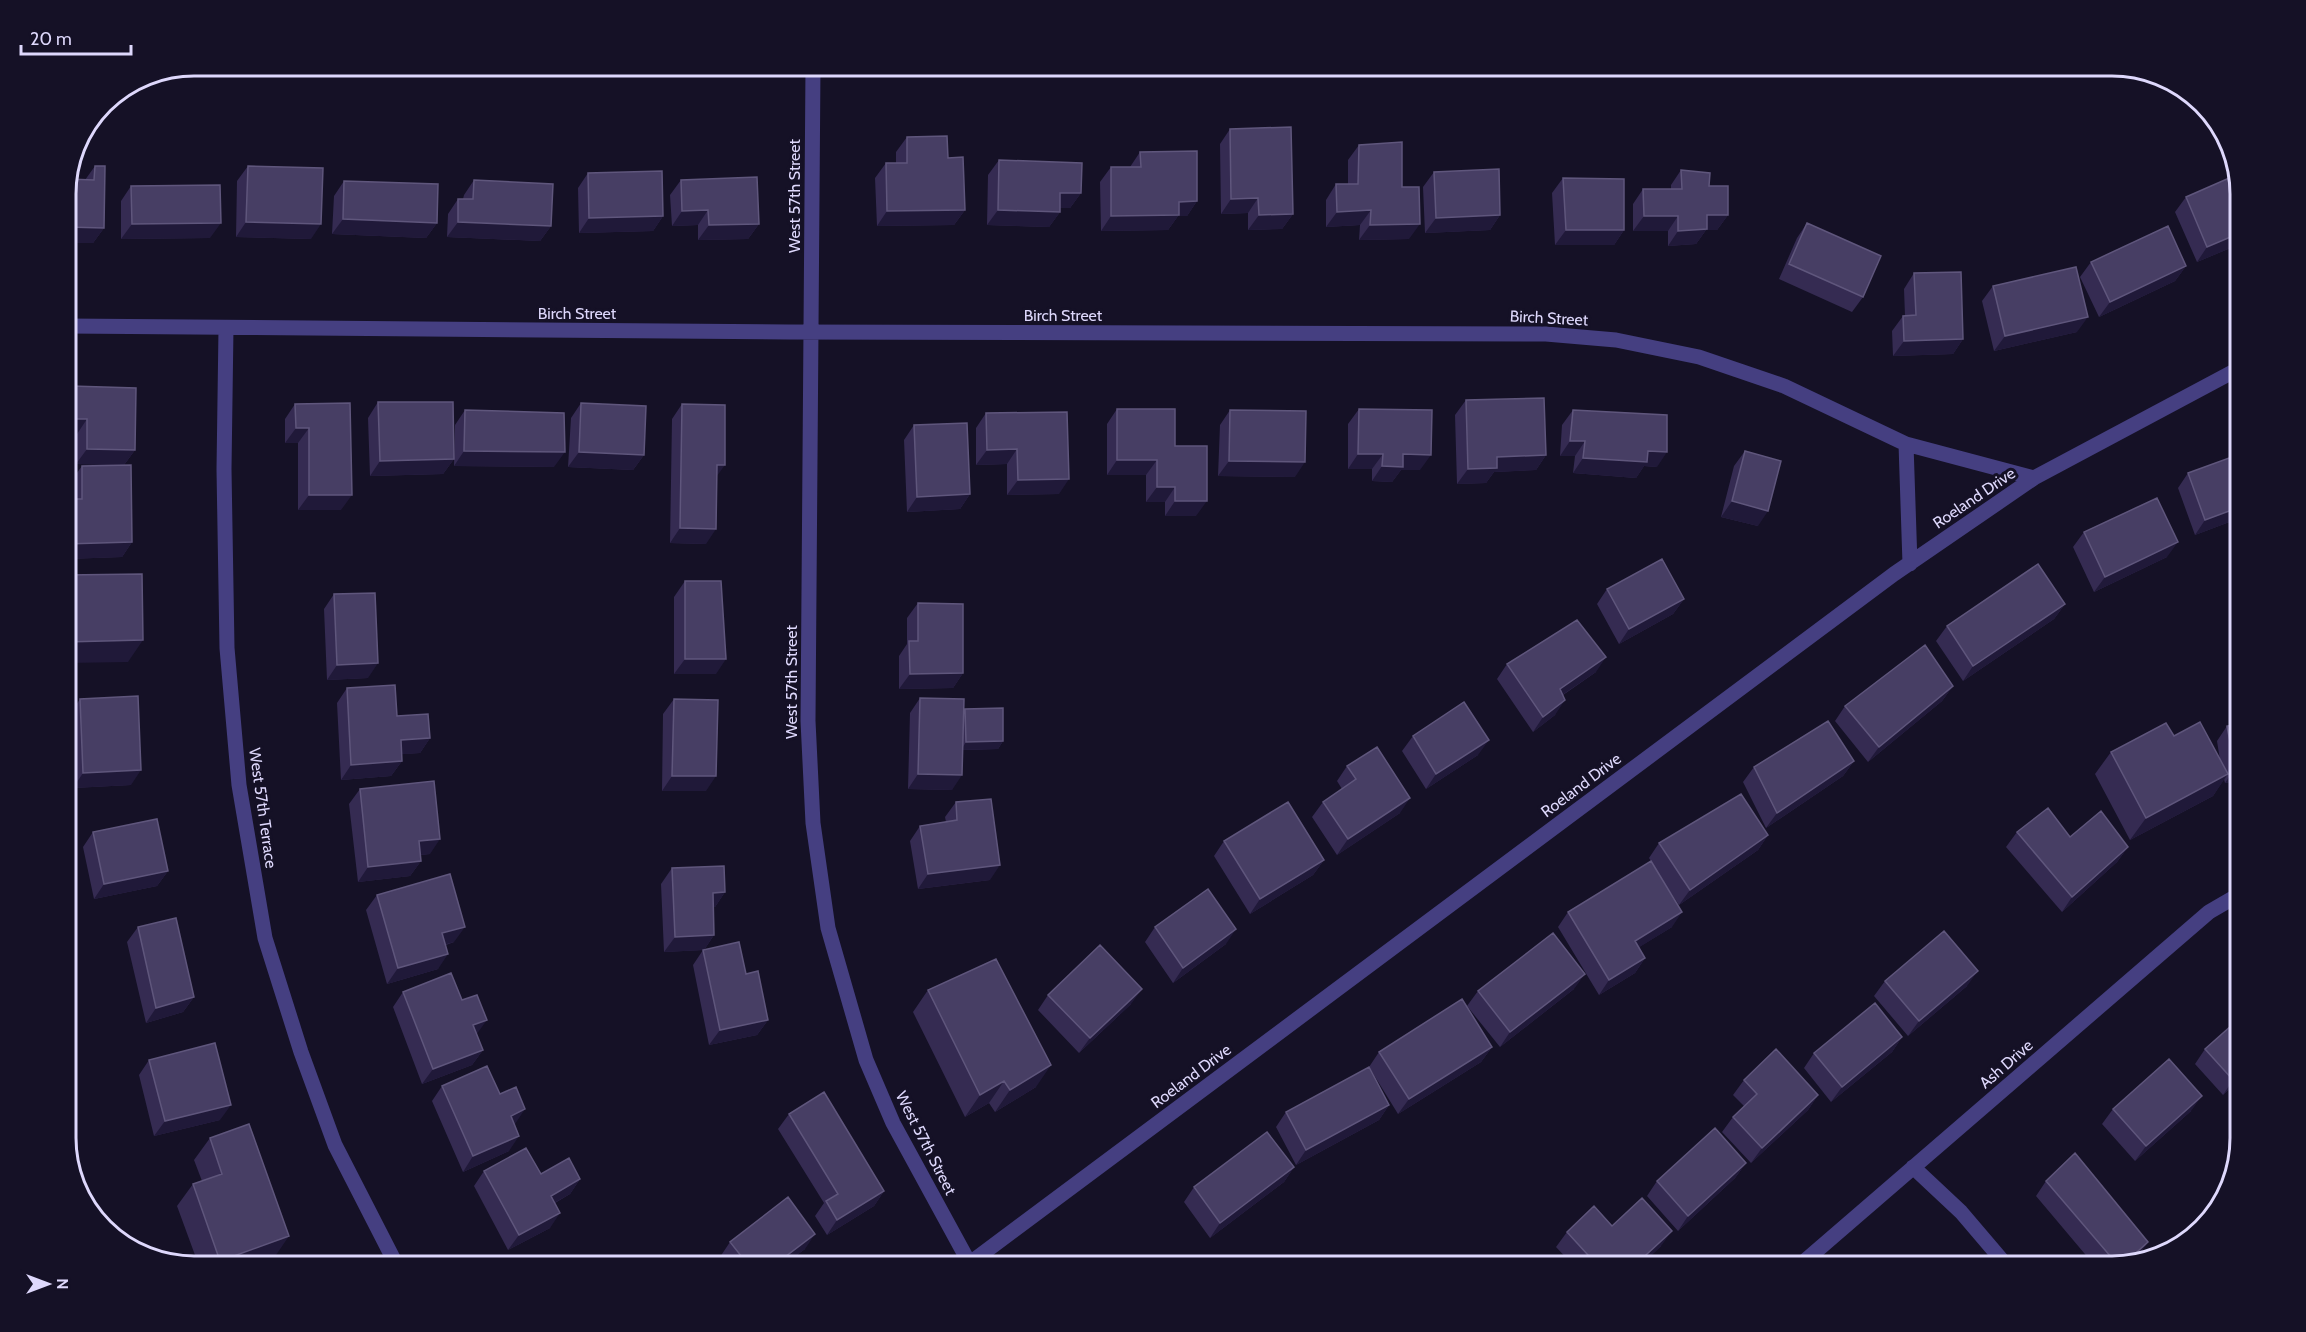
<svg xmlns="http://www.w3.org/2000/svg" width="2306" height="1332" viewBox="0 0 2306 1332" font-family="Cabin,sans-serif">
	<rect width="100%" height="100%" fill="#151126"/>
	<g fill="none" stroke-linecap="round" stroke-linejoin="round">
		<!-- minor -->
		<path stroke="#453f81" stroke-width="15" d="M813 66 808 721 813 823 828 928 866 1060 893 1123 971 1266
			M66 326 788 332 1546 334 1616 340 1699 357 1784 386 1906 444 2034 478
			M226 328 224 469 227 648 239 785 265 938 301 1052 335 1145 397 1266
			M1906 444 1910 564
			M1913 1167 1961 1212 2007 1266
			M966 1266 1894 574 2034 478 2240 368
			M1799 1266 2209 912 2240 894"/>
	</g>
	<!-- wall -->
	<path fill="#352b52" d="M1230 129 1293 214 1282 229 1248 230V213L1221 214 1220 144Z
		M907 137 948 158 965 210 954 225 877 226 875 178 886 163H896V152Z
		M1359 145 1402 187 1409 239 1359 240 1360 225 1326 227V200L1336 184H1348V160Z
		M1140 152 1197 201 1187 216H1178L1168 230 1101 231 1100 182 1111 167H1130Z
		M999 160 1081 193 1070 208H1060V212L1049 227 987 225 988 175Z
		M95 166 104 228 93 243 85 180Z
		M248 166 311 239 236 237 237 181Z
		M1681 170 1709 186 1728 215 1717 230H1706L1696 244 1668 246V231H1633V204L1643 189H1671V185Z
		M1434 172 1500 215 1490 230 1425 233 1423 187Z
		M588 173 663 216 653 231 579 233 578 188Z
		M1563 178 1624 230 1614 245H1555L1552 193Z
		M474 180 551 226 540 241 447 237 448 214 458 199H463L464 195Z
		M681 180 759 224 748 239 698 240V225L672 226 670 195Z
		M344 181 437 223 426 238 332 234 334 196Z
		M131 186 210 238 121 239V201Z
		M2186 197 2240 244 2197 262 2175 212Z
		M1807 223 1863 297 1852 312 1779 279 1797 238Z
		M2091 262 2186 266 2175 281 2099 317 2080 277Z
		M1914 273 1963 339 1953 354 1893 356 1892 331 1903 316H1905L1904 289Z
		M1993 286 2077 332 1994 351 1982 301Z
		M71 386 135 450 124 465 76 464 77 434H66V393Z
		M1466 400 1546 455 1536 470 1494 472 1486 483 1457 484 1455 415Z
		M378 402 454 459 443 474 370 476 368 418Z
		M350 403 341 510H298V443H285V419L295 404Z
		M581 403 644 455 633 470 568 467 571 418Z
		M682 404 717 477 706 544 670 543 672 419Z
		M1117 409 1175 446 1196 516H1165V502H1146V475H1107V424Z
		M1359 409 1420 470H1401L1392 482 1372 481V469H1348V424Z
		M465 410 554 467 454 466 455 425Z
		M1230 410 1295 477 1218 476 1220 425Z
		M1573 410 1657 467 1644 466 1636 478 1573 473 1575 456H1560L1562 425Z
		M986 413 1059 494 1007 495V464L976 465V428Z
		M914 425 970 494 960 509 907 512 904 440Z
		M1745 451 1758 526 1721 517 1734 466Z
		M2240 454V518L2195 535 2178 488 2188 473Z
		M82 466 132 542 122 557 66 559V499H71V481Z
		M2084 532 2167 557 2094 592 2073 547Z
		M685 581 716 674H674V597Z
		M1607 589 1684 599 1673 614 1619 644 1597 604Z
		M334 594 368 678 327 680 324 609Z
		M918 603 963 673 953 688 899 689V656L907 644V618Z
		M2065 604 2054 619 1963 681 1936 641 1947 626Z
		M1507 664 1596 672 1563 695 1555 715 1533 732 1497 679Z
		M1953 686 1942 701 1868 762 1835 721 1845 706Z
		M347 688 397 716 430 738 420 753 402 754V761L391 776 341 780 337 703Z
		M920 698 964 711 965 709 1003 741 998 749 963 750 952 790 908 789 910 713Z
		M80 699 131 785 73 788 70 714Z
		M674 699 706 791H662L663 714Z
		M2227 726 2240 780 2225 783 2224 779 2213 796 2130 840 2095 774 2111 752 2174 736 2220 760 2217 741Z
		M1413 736 1478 755 1426 789 1402 751Z
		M1854 761 1843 776 1766 828 1743 782 1754 767Z
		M1347 766 1400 813 1337 855 1312 817 1323 802 1342 789 1337 781Z
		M360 789 430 854 420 855 421 861 410 876 358 882 349 804Z
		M956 802 990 880 918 889 910 841 920 826 946 822 945 817Z
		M93 832 168 871 157 886 94 899 83 847Z
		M2017 832 2070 837 2128 847 2117 862 2062 912 2006 847Z
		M1768 835 1758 850 1679 905 1667 887 1672 927 1639 947 1645 958 1635 973 1599 995 1558 927 1568 912 1651 861 1649 858 1659 843Z
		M1224 841 1324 860 1313 875 1250 914 1214 856Z
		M672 868 725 892 715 907H713L714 935 704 950 746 974 768 1020 757 1035 709 1045 693 965 703 950 664 952 661 884Z
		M377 895 454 942 446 945 438 969 387 984 366 910Z
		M138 927 194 997 183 1012 146 1023 127 942Z
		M1155 927 1226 944 1173 983 1145 942Z
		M1885 981 1967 986 1908 1036 1874 996Z
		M1574 989 1500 1047 1467 1006 1478 991Z
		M928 990 1036 1087 995 1112 989 1103 965 1117 913 1012Z
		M403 992 462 1000 483 1050 472 1065 422 1084 393 1007Z
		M1048 995 1131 1004 1079 1053 1038 1010Z
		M2240 1018V1079L2223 1095 2195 1064 2205 1049Z
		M1902 1037 1892 1052 1831 1102 1804 1068 1814 1053Z
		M1492 1047 1481 1062 1398 1114 1369 1067 1379 1052Z
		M149 1060 220 1120 154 1136 139 1075Z
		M1744 1080 1818 1095 1808 1110 1751 1163 1722 1132 1733 1117 1744 1106 1733 1095Z
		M442 1086 514 1124 509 1151 463 1172 432 1101Z
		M1389 1105 1379 1120 1296 1165 1276 1127 1286 1112Z
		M2113 1109 2191 1111 2135 1161 2102 1124Z
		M789 1114 884 1191 874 1206 827 1235 815 1216 824 1203 778 1129Z
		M210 1138 274 1258 251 1266H199L177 1206 193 1184 202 1181 194 1160Z
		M1746 1163 1735 1178 1678 1231 1647 1196 1657 1181Z
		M1294 1167 1284 1182 1210 1238 1184 1202 1194 1187Z
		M484 1171 541 1174 580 1179 570 1194 555 1203 550 1228 508 1250 474 1186Z
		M2046 1181 2148 1242 2137 1257 2134 1260 2112 1266H2095L2036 1196Z
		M1612 1226 1661 1246 1640 1266H1574L1556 1247 1567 1232Z
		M730 1242 805 1249 782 1266H727L720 1257Z"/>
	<!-- shaded-wall -->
	<path fill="#201939" d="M1060 193H1081L1070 208H1050Z
		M1258 198 1248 213 1221 214 1231 199Z
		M1197 201 1187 216H1178L1168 230 1101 231 1111 216 1179 202Z
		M708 210 698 225 672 226 682 211Z
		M965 210 954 225 877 226 887 211Z
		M998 210 1060 212 1049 227 987 225Z
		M1371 210 1360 225 1326 227 1337 212Z
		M1293 214 1282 229 1248 230 1259 215Z
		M1500 215 1490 230 1425 233 1436 218Z
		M1707 215H1728L1717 230H1706L1696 244 1668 246 1678 231Z
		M663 216 653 231 579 233 589 218Z
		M1644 216H1678L1668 231H1633Z
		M343 219 437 223 426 238 332 234Z
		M246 222 321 224 311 239 236 237Z
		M458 222 551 226 540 241 447 237Z
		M221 223 210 238 121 239 132 224Z
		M759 224 748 239 698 240 709 225Z
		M1420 224 1409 239 1359 240 1370 225Z
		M66 227 104 228 93 243H66Z
		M1566 230H1624L1614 245H1555Z
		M2240 233V244L2197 262 2207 247Z
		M2186 266 2175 281 2099 317 2110 302Z
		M2088 317 2077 332 1994 351 2005 336Z
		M1963 339 1953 354 1893 356 1904 341Z
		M70 419H87L77 434H66V424Z
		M296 428H309L298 443H285Z
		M1570 441H1585L1575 456H1560Z
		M87 449 135 450 124 465 76 464Z
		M1017 449 1007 464 976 465 987 450Z
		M464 451 565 452 554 467 454 466Z
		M1648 451 1667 452 1657 467 1644 466 1636 478 1573 473 1583 458Z
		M579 452 644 455 633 470 568 467Z
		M1358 454H1383L1372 469H1348Z
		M1403 454 1431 455 1420 470H1401L1392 482 1372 481 1382 466Z
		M1546 455 1536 470 1494 472 1486 483 1457 484 1468 469 1497 457Z
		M454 459 443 474 370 476 380 461Z
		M1117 460H1157L1146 475H1107Z
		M1229 461 1305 462 1295 477 1218 476Z
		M717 465H725L714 480Z
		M1069 479 1059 494 1007 495 1018 480Z
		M1157 487H1175L1165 502H1146Z
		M970 494 960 509 907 512 917 497Z
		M309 495H352L341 510H298Z
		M1175 501H1207L1196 516H1165Z
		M1732 501 1768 511 1758 526 1721 517Z
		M2240 507V518L2195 535 2205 520Z
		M680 528 716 529 706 544 670 543Z
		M132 542 122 557 66 559V544Z
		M2178 542 2167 557 2094 592 2105 577Z
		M1684 599 1673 614 1619 644 1629 629Z
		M2065 604 2054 619 1963 681 1973 666Z
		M143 640 128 662 66 663V642Z
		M1606 657 1596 672 1549 704 1560 689Z
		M685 659H726L716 674H674Z
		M378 663 368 678 327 680 337 665Z
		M963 673 953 688 899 689 910 674Z
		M1953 686 1942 701 1868 762 1879 747Z
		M1565 700 1555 715 1533 732 1543 717Z
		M430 738 420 753 390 755 401 740Z
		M1489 740 1478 755 1426 789 1436 774Z
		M1003 741 998 749 961 750 966 742Z
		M402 761 391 776 341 780 351 765Z
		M1854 761 1843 776 1766 828 1777 813Z
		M2240 767V780L2225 783 2235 768Z
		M141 770 131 785 73 788 83 773Z
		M918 774 962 775 952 790 908 789Z
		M2228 774 2213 796 2130 840 2146 818Z
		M672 776H716L706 791H662Z
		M1410 798 1400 813 1337 855 1348 839Z
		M1768 835 1758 850 1679 905 1690 890Z
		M440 839 430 854 409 856 419 841Z
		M2128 847 2117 862 2062 912 2072 897Z
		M1324 860 1313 875 1250 914 1260 899Z
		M421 861 410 876 358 882 368 867Z
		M1000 865 990 880 918 889 928 874Z
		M168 871 157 886 94 899 104 884Z
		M725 892 715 907 702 908 713 893Z
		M1682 912 1672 927 1625 956 1635 941Z
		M465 927 454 942 432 948 442 933Z
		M1236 929 1226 944 1173 983 1183 968Z
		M714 935 704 950 664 952 675 937Z
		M448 954 438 969 387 984 398 968Z
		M1645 958 1635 973 1599 995 1609 980Z
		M1978 971 1967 986 1908 1036 1919 1021Z
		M1585 974 1574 989 1500 1047 1510 1032Z
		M1142 989 1131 1004 1079 1053 1090 1038Z
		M194 997 183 1012 146 1023 156 1008Z
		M487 1020 476 1035 473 1025Z
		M768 1020 757 1035 709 1045 720 1030Z
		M1902 1037 1892 1052 1831 1102 1842 1087Z
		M1492 1047 1481 1062 1398 1114 1409 1099Z
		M483 1050 472 1065 422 1084 433 1069Z
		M1051 1065 1036 1087 995 1112 1010 1090Z
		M2240 1074V1079L2223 1095 2233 1080Z
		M1004 1081 989 1103 965 1117 980 1095Z
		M1818 1095 1808 1110 1751 1163 1762 1148Z
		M2202 1096 2191 1111 2135 1161 2146 1146Z
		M231 1105 220 1120 154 1136 165 1121Z
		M1389 1105 1379 1120 1296 1165 1306 1150Z
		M525 1109 515 1124 500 1131 511 1116Z
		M519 1136 509 1151 463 1172 473 1156Z
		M1746 1163 1735 1178 1678 1231 1688 1216Z
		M1294 1167 1284 1182 1210 1238 1220 1223Z
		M580 1179 570 1194 540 1211 551 1196Z
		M884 1191 874 1206 827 1235 837 1220Z
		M560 1213 550 1228 508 1250 519 1235Z
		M1672 1231 1661 1246 1640 1266H1634Z
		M815 1234 805 1249 782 1266H773Z
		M289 1236 274 1258 251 1266H216L220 1261Z
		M2148 1242 2137 1257 2134 1260 2126 1262Z"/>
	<!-- building -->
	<path fill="#473e64" stroke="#5f567c" stroke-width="1.5" d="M1291 127 1293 214 1259 215 1258 198 1231 199 1230 129Z
		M947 136 948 158 963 157 965 210 887 211 886 163H907V137Z
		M1402 142V187H1419L1420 224 1370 225 1371 210 1337 212 1336 184H1358L1359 145Z
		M1197 151V201L1179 202V215L1111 216V167H1141L1140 152Z
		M999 160 1082 163 1081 193H1060V212L998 210Z
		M95 166H105L104 228 66 227V186L68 179 94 180Z
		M248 166 323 168 321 224 246 222Z
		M1499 169 1500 215 1436 218 1434 172Z
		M1681 170 1710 173 1709 186H1728V215H1707V229L1678 231V216H1644L1643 189H1682Z
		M662 171 663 216 589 218 588 173Z
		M2236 175 2240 186V233L2207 247 2186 197Z
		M757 177 759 224 709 225 708 210 682 211 681 180Z
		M1563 178 1624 179V230H1566Z
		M474 180 553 184 551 226 458 222V199H473Z
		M344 181 438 184 437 223 343 219Z
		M220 185 221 223 132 224 131 186Z
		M1807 223 1881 256 1863 297 1789 264Z
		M2168 226 2186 266 2110 302 2091 262Z
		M2076 267 2088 317 2005 336 1993 286Z
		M1961 272 1963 339 1904 341 1903 316 1916 315 1914 273Z
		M71 386 136 388 135 450 87 449V419H70Z
		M1544 398 1546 455 1497 457V468L1468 469 1466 400Z
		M378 402H453L454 459 380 461Z
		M350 403 352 495H309V428H296L295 404Z
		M581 403 646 406 644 455 579 452Z
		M682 404 725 405V465H717L716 529 680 528Z
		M1117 409H1175V446H1207V501H1175V487H1157V460H1117Z
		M1359 409 1432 410 1431 455 1403 454V467L1382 466 1383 454H1358Z
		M465 410 564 413 565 452 464 451Z
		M1230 410 1306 411 1305 462 1229 461Z
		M1573 410 1667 415V452L1648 451 1647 462 1583 458 1585 441H1570Z
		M1067 412 1069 479 1018 480 1017 449 987 450 986 413Z
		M967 423 970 494 917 497 914 425Z
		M1745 451 1781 461 1768 511 1732 501Z
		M2240 454V507L2205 520 2188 473Z
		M131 465 132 542 66 544V499H82V466Z
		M2157 498 2178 542 2105 577 2084 532Z
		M1662 559 1684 599 1629 629 1607 589Z
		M2038 564 2065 604 1973 666 1947 626Z
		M142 574 143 640 66 642V575Z
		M685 581H721L726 659H685Z
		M375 593 378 663 337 665 334 594Z
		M918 603 963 604V673L910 674 909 641H918Z
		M1577 620 1606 657 1560 689 1565 700 1543 717 1507 664Z
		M1925 645 1953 686 1879 747 1845 706Z
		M395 685 397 716 428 714 430 738 401 740 402 761 351 765 347 688Z
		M138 696 141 770 83 773 80 699Z
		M920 698 964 699 962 775 918 774Z
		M674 699 718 700 716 776H672Z
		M1464 702 1489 740 1436 774 1413 736Z
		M1003 708V741L966 742 965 709Z
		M1828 721 1854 761 1777 813 1754 767Z
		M2200 722 2228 774 2146 818 2111 752 2166 723 2174 736Z
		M2240 724V767L2235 768 2227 726Z
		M1377 747 1410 798 1348 839 1323 802 1356 779 1347 766Z
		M434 781 440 839 419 841 421 861 368 867 360 789Z
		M1741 794 1768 835 1690 890 1659 843Z
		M991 799 1000 865 928 874 920 826 957 820 956 802Z
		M1288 802 1324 860 1260 899 1224 841Z
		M2048 808 2070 837 2101 811 2128 847 2072 897 2017 832Z
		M157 819 168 871 104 884 93 832Z
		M1651 861 1682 912 1635 941 1645 958 1609 980 1568 912Z
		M724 866 725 892 713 893 714 935 675 937 672 868Z
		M450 874 465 927 442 933 448 954 398 968 377 895Z
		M1208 889 1236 929 1183 968 1155 927Z
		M176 918 194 997 156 1008 138 927Z
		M1944 931 1978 971 1919 1021 1885 981Z
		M1553 933 1585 974 1510 1032 1478 991Z
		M739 942 746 974 758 971 768 1020 720 1030 703 950Z
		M1100 945 1142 989 1090 1038 1048 995Z
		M996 959 1051 1065 1010 1090 1004 1081 980 1095 928 990Z
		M451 973 462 1000 477 995 487 1020 473 1025 483 1050 433 1069 403 992Z
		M1462 999 1492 1047 1409 1099 1379 1052Z
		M1875 1003 1902 1037 1842 1087 1814 1053Z
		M2240 1018V1074L2233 1080 2205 1049Z
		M215 1043 231 1105 165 1121 149 1060Z
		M1776 1049 1818 1095 1762 1148 1733 1117 1757 1094 1744 1080Z
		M2169 1059 2202 1096 2146 1146 2113 1109Z
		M487 1066 500 1094 516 1087 525 1109 511 1116 519 1136 473 1156 442 1086Z
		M1369 1067 1389 1105 1306 1150 1286 1112Z
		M824 1092 884 1191 837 1220 826 1201 838 1194 789 1114Z
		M249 1124 289 1236 220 1261 193 1184 222 1174 210 1138Z
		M1715 1128 1746 1163 1688 1216 1657 1181Z
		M1267 1132 1294 1167 1220 1223 1194 1187Z
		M526 1148 541 1174 569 1158 580 1179 551 1196 560 1213 519 1235 484 1171Z
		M2075 1153 2148 1242 2126 1262 2117 1264 2046 1181Z
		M788 1197 815 1234 773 1266H749L730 1242Z
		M1642 1198 1672 1231 1634 1266H1598L1567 1232 1594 1206 1612 1226Z
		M1562 1261 1567 1266H1556Z"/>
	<g text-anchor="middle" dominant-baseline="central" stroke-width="6" stroke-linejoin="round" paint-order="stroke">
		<!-- street labels -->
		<g font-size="16" fill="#ded8fc" stroke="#151126">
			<text transform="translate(794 196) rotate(-90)">West 57th Street</text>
			<text x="577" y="313">Birch Street</text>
			<text x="1063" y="315">Birch Street</text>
			<text transform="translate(1549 318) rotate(3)">Birch Street</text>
			<text transform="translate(1974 498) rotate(-34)">Roeland Drive</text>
			<text transform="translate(791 682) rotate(-90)">West 57th Street</text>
			<text transform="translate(1581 785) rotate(-37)">Roeland Drive</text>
			<text transform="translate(263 808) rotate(82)">West 57th Terrace</text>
			<text transform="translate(2006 1064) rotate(-41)">Ash Drive</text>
			<text transform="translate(1191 1076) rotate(-37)">Roeland Drive</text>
			<text transform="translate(926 1143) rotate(63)">West 57th Street</text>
		</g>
	</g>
	<!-- crop -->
	<path d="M0 0H2306V1332H0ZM194 76H2112A118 118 0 0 1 2230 194V1138A118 118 0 0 1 2112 1256H194A118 118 0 0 1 76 1138V194A118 118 0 0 1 194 76Z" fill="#151126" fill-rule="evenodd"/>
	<path fill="none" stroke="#ded8fc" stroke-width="3" d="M194 76H2112A118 118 0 0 1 2230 194V1138A118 118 0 0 1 2112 1256H194A118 118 0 0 1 76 1138V194A118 118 0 0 1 194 76Z"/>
	<!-- north arrow -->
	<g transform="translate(48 1284) rotate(90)" stroke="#151126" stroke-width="4.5" paint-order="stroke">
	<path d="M0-4.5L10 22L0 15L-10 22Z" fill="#ded8fc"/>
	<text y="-9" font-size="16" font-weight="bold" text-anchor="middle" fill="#ded8fc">N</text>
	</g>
	<!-- scale -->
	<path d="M21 45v9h110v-9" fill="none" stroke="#ded8fc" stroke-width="3"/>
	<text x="30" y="45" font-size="18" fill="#ded8fc" stroke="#151126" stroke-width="4.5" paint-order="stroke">20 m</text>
</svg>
